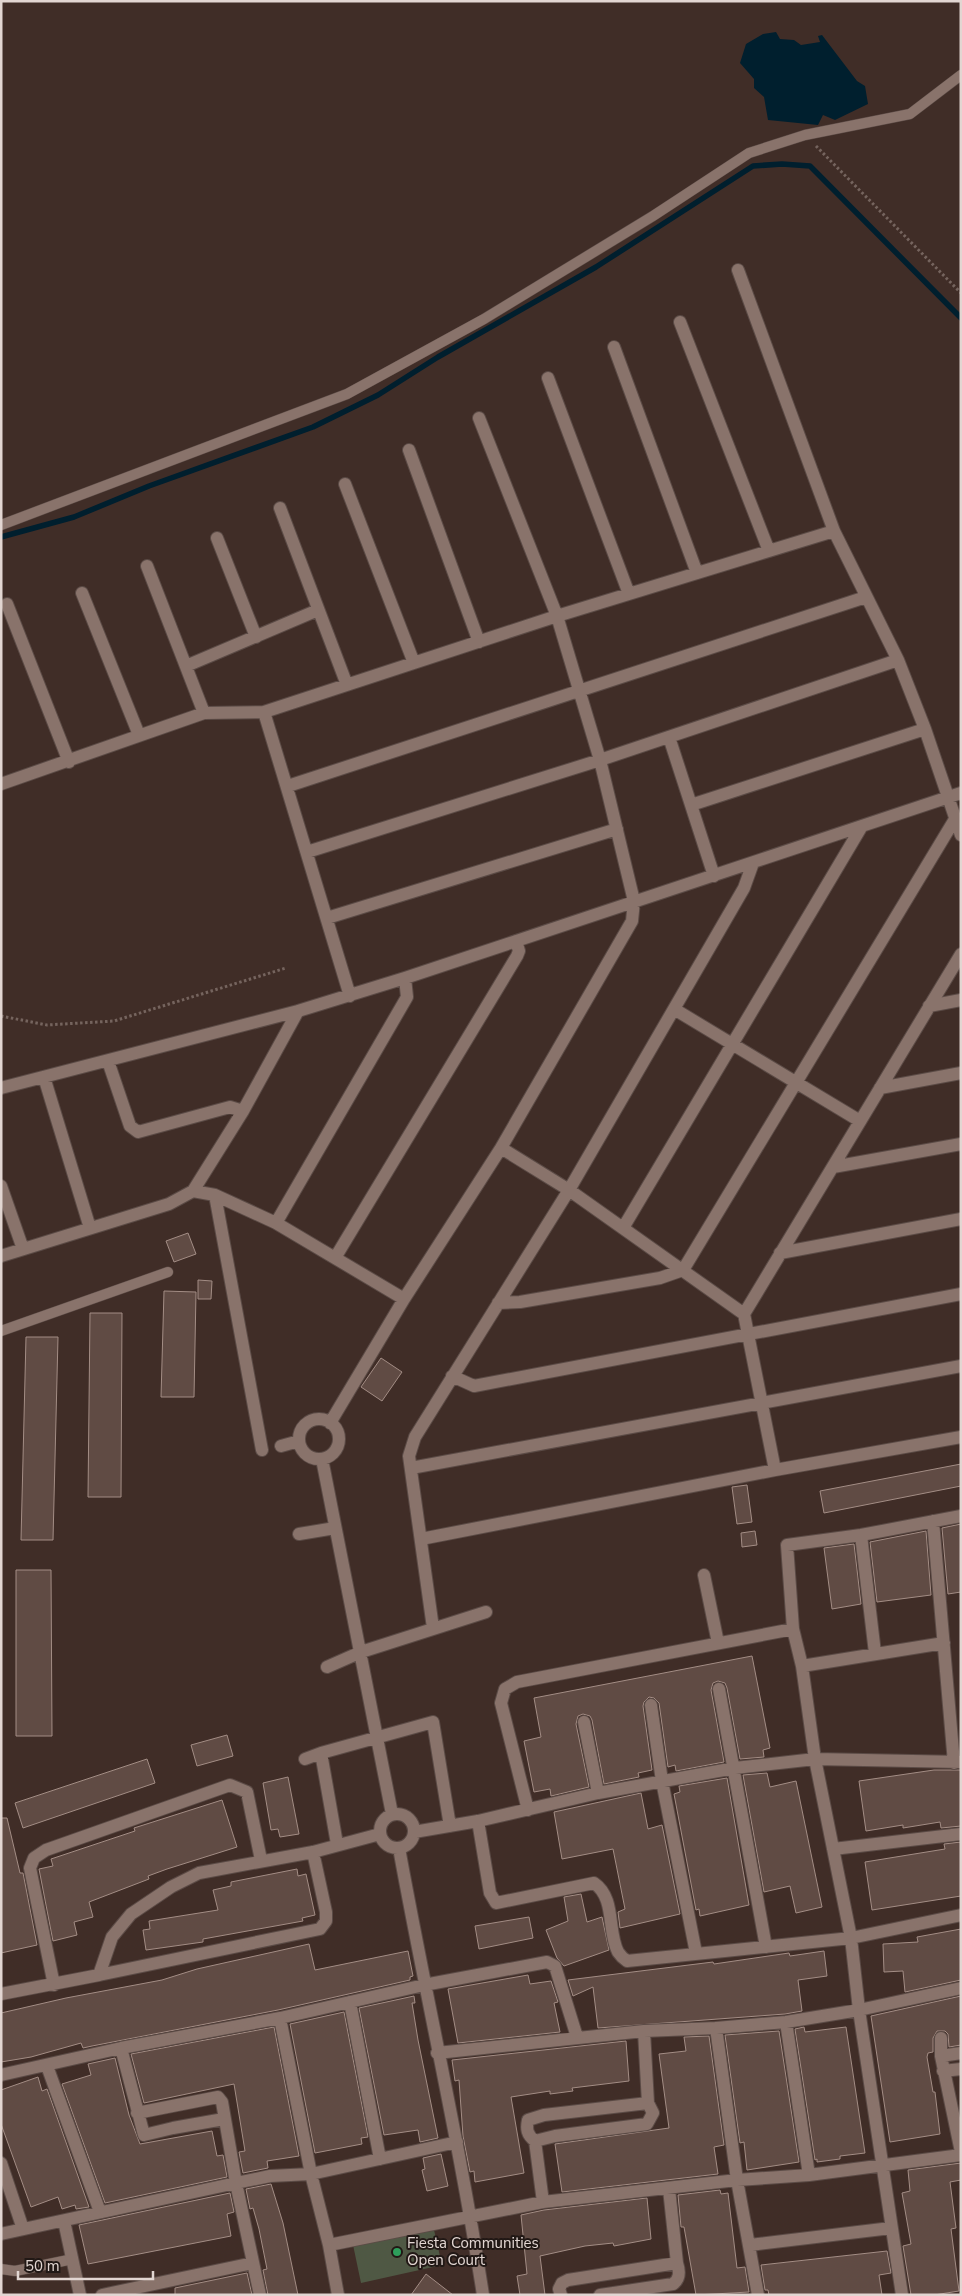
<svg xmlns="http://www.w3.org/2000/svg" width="962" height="2296" viewBox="0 0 962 2296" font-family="'Nunito Sans',sans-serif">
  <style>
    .green { fill: #4f5844 }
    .water { fill: #001f2e }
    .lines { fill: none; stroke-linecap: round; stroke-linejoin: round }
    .stream { stroke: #001f2e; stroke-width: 5.5 }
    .building { fill: #604b44; stroke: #a38d85 }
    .service-casing { stroke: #5b4b46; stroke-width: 11 }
    .minor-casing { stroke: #5b4b46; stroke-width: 14 }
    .path { stroke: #75645e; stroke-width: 3; stroke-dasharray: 2.5 2.5; stroke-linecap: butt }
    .service { stroke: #89736b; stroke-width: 10 }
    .minor { stroke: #89736b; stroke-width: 12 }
    .leisure-dot { fill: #2e9e5b; stroke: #211815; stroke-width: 2 }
    .labels { text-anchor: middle; stroke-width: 4; stroke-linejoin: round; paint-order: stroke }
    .poi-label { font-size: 15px; fill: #e2d6d2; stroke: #211815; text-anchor: start }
  </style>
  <rect width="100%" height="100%" fill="#402d27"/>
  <path class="green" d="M432 2221 442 2265 361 2283 352 2240Z"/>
  <path class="water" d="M776 32 780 39 794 40 801 45 820 42 818 36 822 35 857 81 865 86 868 104 835 120 823 115 818 125 768 120 764 97 754 88V79L740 63 746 44 763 34Z"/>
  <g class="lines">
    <path class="stream" d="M1 537 74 517 149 486 313 427 378 395 438 357 596 267 753 166 782 164 810 166 961 318"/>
  </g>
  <path class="building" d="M188 1233 196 1254 174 1262 166 1241Z
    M198 1280 212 1281 211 1299H198Z
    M164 1291 196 1292 194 1397H161Z
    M90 1313H122L121 1497H88Z
    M26 1337H58L53 1540H21Z
    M381 1358 402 1372 382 1401 361 1387Z
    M961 1464V1486L824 1513 820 1491Z
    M747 1485 752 1522 737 1524 732 1487Z
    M961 1524V1592L948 1594 942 1528Z
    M755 1531 757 1545 742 1547 741 1533Z
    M926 1531 931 1595 877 1602 870 1542Z
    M854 1544 861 1604 832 1609 824 1548Z
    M16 1570H51L52 1736H16Z
    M752 1656 770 1748 763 1750 764 1757 740 1759 727 1688 725 1683 718 1681 713 1683 711 1690 724 1762 676 1771 675 1765 668 1767 659 1703 654 1698 649 1697 644 1702 643 1706 652 1770 638 1773 639 1777 604 1784 592 1720 590 1716 583 1714 578 1716 576 1724 589 1787 551 1796 550 1789 534 1792 524 1741 541 1737 534 1698Z
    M227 1735 233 1756 197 1766 191 1745Z
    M147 1759 155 1783 23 1828 15 1803Z
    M934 1770H961V1826L941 1828 940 1822 903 1828V1825L866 1831 859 1781Z
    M767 1773 770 1787 796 1781 822 1907 796 1913 790 1886 764 1892 743 1775Z
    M288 1777 299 1834 280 1837 278 1829 271 1830 263 1783Z
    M727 1778 749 1905 700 1916 699 1909 696 1910 674 1794 680 1792 679 1786Z
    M641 1793 648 1829 662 1825 680 1914 620 1928 618 1912 625 1909 613 1849 562 1859 554 1812Z
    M222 1800 237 1847 167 1869 148 1876 149 1879 89 1902 93 1917 74 1922 77 1935 53 1941 39 1869 53 1866 51 1859 135 1831 134 1828Z
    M1 1818H7L20 1873H23L37 1945 1 1953Z
    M961 1842V1896L872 1910 865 1862 945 1849 944 1844Z
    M297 1869 298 1876 306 1874 315 1915 302 1918 303 1921 203 1939V1942L146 1950 143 1930 150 1929 149 1921 218 1910 213 1890 231 1886V1882Z
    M581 1894 587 1922 602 1917 609 1950 564 1966 557 1958 546 1930 568 1921 564 1897Z
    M529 1917 533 1938 479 1949 475 1926Z
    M961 1929V1980L905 1992 903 1971 884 1972 883 1944 918 1942 917 1937Z
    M309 1944 315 1970 408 1951 413 1976 410 1977V1980L278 2010 92 2046 83 2048 81 2043 31 2057 1 2062V2013L66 1998 162 1980 197 1969Z
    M824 1951 827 1976 798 1980 802 2011 785 2014 598 2028 593 1987 573 1996 568 1980 713 1962 714 1964 789 1953 790 1956Z
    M528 1975 530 1984 551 1981 558 2002 554 2003 560 2032 458 2043 448 1989Z
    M414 1996 415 2003H412L418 2040 438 2138 420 2142 418 2130 384 2135 359 2008Z
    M961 1996V2045L949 2047 948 2034 945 2031H937L933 2038V2052L928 2053 927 2057 933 2092H935L940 2134 890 2142 871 2016Z
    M344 2012 368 2137 361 2138 362 2144 315 2153 290 2024Z
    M274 2027 299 2156 267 2161 268 2168 243 2173 239 2152 245 2151 234 2084 144 2103 131 2054Z
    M804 2027 805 2032 846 2027 865 2153 840 2156V2159L817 2162V2159L815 2160 795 2029Z
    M779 2031 799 2162 747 2170 744 2142 740 2143 725 2035Z
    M709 2036 724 2145 714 2147 718 2174 562 2192 555 2144 669 2128 659 2054 686 2051 684 2037Z
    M626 2041 629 2081 572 2088 573 2091 550 2094V2091L511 2097 524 2173 475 2182 474 2171 470 2172 463 2136 459 2080 455 2081 452 2060Z
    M115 2058 129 2115 140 2144 212 2131 217 2156 223 2155 227 2177 105 2203 62 2084 91 2075 88 2064Z
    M38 2077 42 2091 47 2089 89 2207 76 2209 75 2205 62 2209 58 2197 31 2207 1 2124V2090Z
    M441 2154 448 2186 427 2191 422 2170 425 2169 423 2158Z
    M961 2163V2180L950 2182 956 2228 951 2229 959 2291 934 2295H911L903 2246 911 2244 902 2193 910 2191 908 2170Z
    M271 2184 283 2223 298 2295H268L263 2270 267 2269 259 2229 253 2208 250 2209 246 2189Z
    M720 2190 721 2194 728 2193 737 2268 745 2267 749 2292 696 2295 684 2227H681L678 2195Z
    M230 2193 234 2212 227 2214 231 2236 88 2264 79 2225Z
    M647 2198 651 2239 614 2246 613 2243 585 2246 540 2256 545 2295H520L517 2276 527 2274 521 2215 544 2210Z
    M887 2251 891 2273 879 2275 882 2295H769L768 2290H765L761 2265Z
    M247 2273 252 2295H175V2288Z
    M426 2274 453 2295H411Z"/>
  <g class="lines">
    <defs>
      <path id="service" d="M1 525 347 394 484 319 653 216 749 153 805 135 910 114 961 75
        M1 1331 168 1272
        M1 2269 15 2271 73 2259"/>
      <path id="minor" d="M738 270 834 531 898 660 925 729 961 835
        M680 322 769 551
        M614 347 697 573
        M548 378 629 594
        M479 418 557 616 834 531
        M409 450 479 642
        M345 484 414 663
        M280 508 347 685
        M217 538 256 637
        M147 566 204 713
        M82 593 139 735
        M7 604 69 762
        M186 666 318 610
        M264 712 557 616 600 760 634 901 632 921 501 1148 404 1299 330 1423
        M669 737 714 876
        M1 784 204 713 264 712 350 996
        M288 786 866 597
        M691 805 925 729
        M307 852 600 760 898 660
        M327 918 617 829
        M929 1006 961 1000
        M674 1009 860 1121
        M108 1061 130 1126 138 1132 230 1107 243 1111
        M44 1077 90 1228
        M1 1088 298 1011
        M880 1088 961 1073
        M501 1148 569 1190 744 1314 775 1470
        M833 1167 961 1144
        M1 1186 23 1249
        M193 1191 215 1195 276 1223 404 1299
        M215 1195 262 1450
        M276 1223 407 997 405 978
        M623 1228 862 826
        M780 1253 961 1219
        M1 1256 169 1204 193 1191 243 1111 298 1011 405 978 961 793
        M335 1258 517 956 519 951 516 941
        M498 1303 520 1302 660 1278 683 1270 955 819
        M744 1314 961 954
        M452 1376 474 1386 961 1294
        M299 1439a20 20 0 1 1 40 0a20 20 0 1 1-40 0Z
        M281 1446 299 1441
        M322 1459 392 1814
        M411 1468 961 1366
        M933 1521 954 1763
        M299 1534 335 1528
        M861 1535 875 1653
        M421 1539 775 1470 961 1437
        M704 1575 718 1643
        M433 1628 409 1456 415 1437 569 1190 744 888 753 863
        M802 1666 944 1643
        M327 1667 361 1652 486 1612
        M719 1689 766 1947
        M651 1705 662 1781 696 1953
        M584 1722 598 1793
        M305 1759 321 1753
        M528 1810 501 1703 505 1689 517 1682 793 1629
        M380 1831a17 17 0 1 1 34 0a17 17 0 1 1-34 0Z
        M478 1821 490 1893 496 1903 594 1883C616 1898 607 1931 618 1952 620 1955 624 1959 627 1961L851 1938 961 1915
        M414 1832 478 1821 598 1793 735 1768 815 1759 961 1762
        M337 1844 321 1753 433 1722 450 1826
        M399 1848C426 1997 460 2145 483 2295
        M833 1849 961 1834
        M99 1975 320 1929 326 1921V1912L313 1852
        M54 1985 30 1868 34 1858 46 1850 230 1785 247 1792 261 1860
        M1 1994 99 1975 112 1937 131 1914 171 1887 199 1873 313 1852 380 1834
        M350 2002 380 2159
        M280 2018 311 2174 329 2245 338 2295
        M786 2022 809 2175
        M716 2028 737 2180 758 2295
        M644 2031 648 2103
        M941 2038V2056
        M121 2048 144 2135 173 2128 224 2119
        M437 2053 644 2031 716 2028 786 2022 859 2010 961 1988
        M961 2053 941 2056 961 2152
        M47 2066 100 2212
        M943 2071 961 2069
        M1 2075 121 2048 280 2018 424 1985 547 1962 555 1966 577 2037
        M648 2103 653 2113 647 2124 555 2136 535 2141C527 2135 526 2129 528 2120L544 2115Z
        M137 2113 218 2097 222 2102 236 2183 260 2295
        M535 2141 543 2202
        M1 2163 23 2229
        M669 2189 677 2263
        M64 2221 80 2295
        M1 2234 236 2183 270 2176 311 2174 457 2142
        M329 2245 543 2202 737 2180 809 2175 961 2155
        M750 2245 891 2228
        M102 2295 253 2263
        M561 2295 559 2289 562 2283 568 2280 677 2263C680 2272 680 2279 673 2284L600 2295
        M902 2295 859 2010 851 1938 815 1759 802 1666 793 1629 787 1545 861 1535 961 1516"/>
    </defs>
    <use href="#service" class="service-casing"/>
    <use href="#minor" class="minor-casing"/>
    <path class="path" d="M816 146 961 293
      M1 1016 47 1025 114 1021 286 968"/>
    <use href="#service" class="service"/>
    <use href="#minor" class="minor"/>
  </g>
  <circle class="leisure-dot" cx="397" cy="2252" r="5"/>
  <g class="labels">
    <g class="poi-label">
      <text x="407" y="2248">Fiesta Communities<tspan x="407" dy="17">Open Court</tspan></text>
    </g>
  </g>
  <rect width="962" height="2296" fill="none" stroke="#e2d6d2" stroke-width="5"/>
  <path d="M18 2271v8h135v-8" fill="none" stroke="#e2d6d2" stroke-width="2.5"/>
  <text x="25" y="2271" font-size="15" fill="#e2d6d2" stroke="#211815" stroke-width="4" paint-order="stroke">50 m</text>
</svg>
